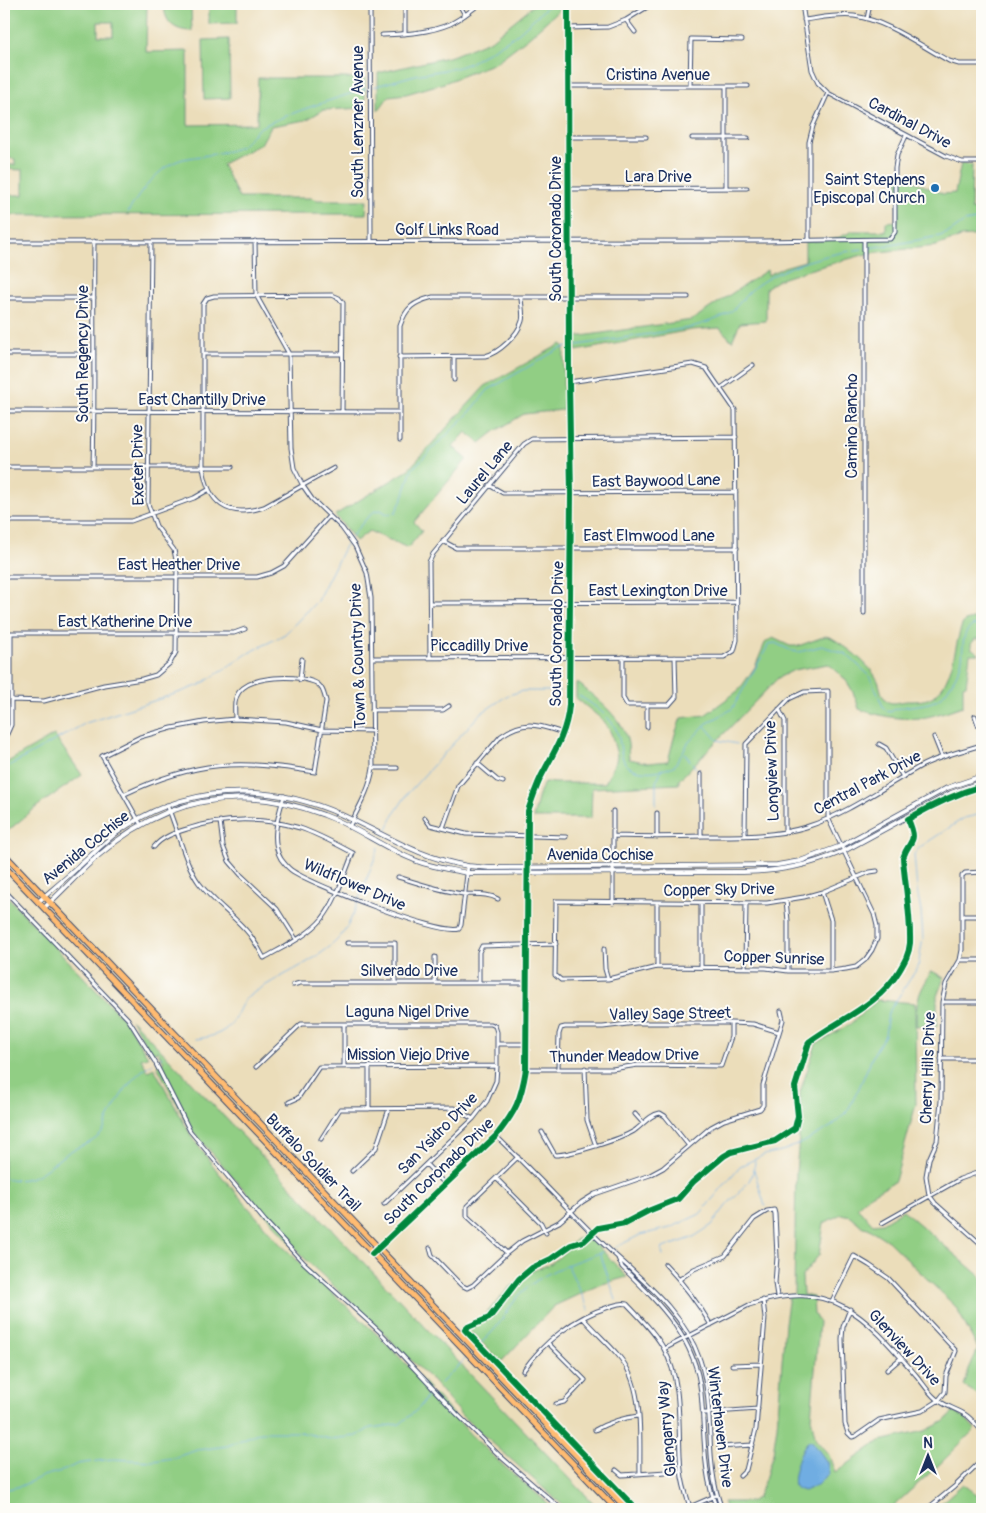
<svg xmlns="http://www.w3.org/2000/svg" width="986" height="1513" viewBox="0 0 986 1513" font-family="Pangolin,sans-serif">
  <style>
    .green { fill: #91ce84; stroke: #567e71; fill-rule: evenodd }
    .water { fill: #70ade2; stroke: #466ea0 }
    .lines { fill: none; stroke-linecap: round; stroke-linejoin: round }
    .stream { stroke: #70ade2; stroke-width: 1 }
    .minor-casing { stroke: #3a496c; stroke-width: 5 }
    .tertiary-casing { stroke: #3a496c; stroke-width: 5.5 }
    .primary-casing { stroke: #3a496c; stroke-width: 7 }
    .minor { stroke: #fff; stroke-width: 3 }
    .tertiary { stroke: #fff; stroke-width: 4 }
    .primary { stroke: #ffbb71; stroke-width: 5 }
    .cycleway-casing { stroke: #fdfcf7; stroke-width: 9 }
    .cycleway { stroke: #00873e; stroke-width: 6 }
    .poi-dot { fill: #1f6fb2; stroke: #fdfcf7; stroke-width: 2 }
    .labels { text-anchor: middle; stroke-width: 4; stroke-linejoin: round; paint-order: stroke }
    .street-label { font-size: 16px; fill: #1b2f5e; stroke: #fdfcf7 }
    .poi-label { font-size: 16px; fill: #1b2f5e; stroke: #fdfcf7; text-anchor: end }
  </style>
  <rect width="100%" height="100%" fill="#fdfcf7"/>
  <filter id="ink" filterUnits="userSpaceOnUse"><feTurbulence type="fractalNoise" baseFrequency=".02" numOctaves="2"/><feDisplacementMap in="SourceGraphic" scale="10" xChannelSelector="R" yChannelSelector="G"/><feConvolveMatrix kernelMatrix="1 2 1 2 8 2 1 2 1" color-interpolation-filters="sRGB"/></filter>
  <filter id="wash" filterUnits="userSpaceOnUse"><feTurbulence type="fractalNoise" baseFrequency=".0096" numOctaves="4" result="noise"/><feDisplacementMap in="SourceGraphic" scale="20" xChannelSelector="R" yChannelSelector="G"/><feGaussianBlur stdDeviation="1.12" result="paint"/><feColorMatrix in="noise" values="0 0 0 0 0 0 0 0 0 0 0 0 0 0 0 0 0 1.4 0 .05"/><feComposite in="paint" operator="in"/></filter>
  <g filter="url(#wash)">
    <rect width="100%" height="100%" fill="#ebddba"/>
    <path class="green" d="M4 4H147L146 52 188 51V125L257 124 258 78H365V108L323 110 306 120 271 126 261 144 222 164 239 198H311L318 200H367L366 214 4 215V195H23V170L4 169V165H15V159L4 158ZM98 22H113V36H98Z
      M535 4H559V10L529 37 495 63 444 83 406 94 389 96 378 111V73L452 56 491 40Z
      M190 5 191 8 192 31C175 31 165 23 164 6Z
      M237 6V23L209 24V7Z
      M229 39 230 98 204 99 203 40Z
      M961 163 972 165 971 209 982 212V235L961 237 936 246 870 253 805 271 778 280 766 288V321L740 323 732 341 720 328 691 330 576 351 575 337 692 320 767 270 768 275 784 267 805 261V242L835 239 853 231H886V222L898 221V174L943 194 955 193Z
      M561 344 564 346 563 410 524 414 494 432 480 443 466 432 453 447 467 459 414 522 422 531 408 548 369 531 356 541 335 515 407 471 485 386Z
      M973 619 982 621V641L976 638 971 644V648L979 654H970L966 685 963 686V706C950 710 935 716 921 718 899 720 879 716 859 709 853 688 846 677 828 664L794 670 778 678 679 780V784L592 788 591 818H533L539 795 544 782 555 783H605L616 761 617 755 611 733 604 721 576 698V683L577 682C595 698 620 715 627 739 629 745 628 752 629 759L649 763 668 761 675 734 681 718 705 715 739 690 755 667 765 643 769 640 773 638 790 646H798L826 636 832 638C847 647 869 664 877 679 881 686 880 695 886 700 891 706 900 701 908 701 915 701 923 701 930 698 953 687 954 646 962 625L965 621Z
      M54 735 82 775 39 805 4 834V764Z
      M4 893 127 1023 148 1057 141 1059 148 1071 154 1068 193 1139 218 1172 279 1243 385 1342 430 1389 425 1393 430 1398 435 1394 470 1434 506 1468 555 1509H4Z
      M932 971 944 978 937 996V1026H916C916 999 918 994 932 971Z
      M877 1000 915 1003 916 1104 895 1181 870 1195 857 1207 873 1224 882 1223 903 1210 982 1278V1397L964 1386 969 1369 978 1349 956 1307 888 1241 868 1228 863 1227 850 1216 841 1214 824 1223 819 1255 802 1276 803 1295 813 1297 814 1314 819 1322 811 1418 816 1440 829 1455 835 1473 880 1441 925 1431 943 1422 954 1412 965 1418 975 1429 941 1463 890 1509H726L723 1502H750L758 1497 765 1479 773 1453 777 1426 785 1323 789 1295H794L796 1173 800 1125V1092L816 1044 850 1024Z
      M131 1019 599 1509H567L462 1416 431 1379 400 1350 383 1332 306 1260 190 1128 157 1066 164 1062 157 1051 151 1054Z
      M587 1234 627 1277 599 1285 554 1306 501 1362 468 1329 483 1317 508 1289 534 1270 550 1264 559 1257 575 1240Z
      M963 1484 982 1498V1509H944L940 1504Z"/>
    <path class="water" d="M809 1441H812L827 1462 829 1473 817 1485 804 1491C800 1490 796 1489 794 1485 791 1476 801 1446 809 1441Z"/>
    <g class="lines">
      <path class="stream" d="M373 87 415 75 456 68 470 63 516 35 550 4
        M128 212C141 191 162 161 189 158 204 155 227 154 241 146 249 141 254 130 263 126 296 110 333 100 367 88
        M866 248 891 245 940 236 950 232 964 222 982 219
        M571 346 689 328C703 323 724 319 735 308 742 300 748 292 756 286 785 265 827 254 862 249
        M579 696C591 703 604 712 612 723 621 734 619 747 623 759 629 777 664 772 675 765L688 743 706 724 732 709 769 644 775 643 792 651 799 652 822 646 846 654 870 676 884 709 890 712C908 701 932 711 946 691 952 683 958 673 961 663 965 649 959 633 974 625L982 629
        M705 726 717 740 737 744
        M684 753 696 768
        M4 769 86 723 181 692 200 685 247 654 285 634 317 601 345 546 355 532 366 519 375 511 381 510 387 514 395 513 402 500 412 469 471 411 488 390 559 349 567 347
        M656 805V782L662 769
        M386 831 394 814 408 793 480 714 508 695 523 691H560
        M359 899 379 847
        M196 1039C212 1037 228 1033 236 1016 240 1009 242 1001 248 997 276 975 330 958 347 927 351 919 355 910 358 902
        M156 1061 162 1057
        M755 1161 754 1170 765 1206
        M4 1178C37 1185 44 1168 69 1152 80 1145 91 1145 102 1133 105 1129 105 1124 108 1119 119 1098 131 1075 153 1063
        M616 1247 640 1235 670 1228 700 1214 740 1166 764 1155 785 1150 806 1141 832 1126 847 1112 859 1088 874 1053 885 1035 888 1013 918 967 923 938 921 912 917 890 914 854 920 847 964 818 982 814
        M600 1253 616 1300
        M663 1256 662 1251 663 1248 692 1238 712 1225 726 1206 749 1181 754 1170
        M567 1264 589 1310
        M477 1347C484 1340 492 1333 498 1325 508 1311 516 1296 529 1286 552 1268 576 1262 602 1252
        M441 1383 467 1357
        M4 1490 21 1486 43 1476 65 1470 77 1464 112 1459 153 1461 173 1458 197 1450 227 1446 260 1432H300L330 1439 357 1436 370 1428 400 1424 420 1407 428 1394"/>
    </g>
  </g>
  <g filter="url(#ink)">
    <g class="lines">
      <defs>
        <path id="minor" d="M370 4 371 241
          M405 4V34
          M459 4 465 15
          M802 4 812 70 818 83 828 93 946 156 962 162H982
          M867 19 870 4
          M626 20 635 32
          M804 20C820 18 838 14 854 16 886 20 921 46 949 61L959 64H982
          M568 28 608 27 626 20 652 4
          M382 35C405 34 429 33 450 24 461 19 470 11 480 4
          M569 86H748
          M690 86 691 39 742 40
          M726 86V188
          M569 137H646
          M692 138H748
          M569 189 747 188
          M809 240V142L813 126 828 93
          M255 241 256 295 289 354 291 448 294 468 303 486 312 499 342 528 355 546 367 573 371 598 373 768C370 789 359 807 349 827
          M4 242 763 241 890 239 895 232V168L897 155 906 136
          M4 298H94
          M4 354H94
          M204 354H342
          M399 357 485 356C499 353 518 335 522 321 524 315 521 304 521 297
          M454 380V357
          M721 388 753 365
          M4 411 400 412
          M400 440V326C406 307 414 302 433 297H688
          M4 467H232
          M93 467C95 391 93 317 94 241
          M334 468 264 507C227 519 208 503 203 467V304L207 298 214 296 332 295 339 298 343 303 342 412
          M489 485 503 493 736 492
          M4 521H131L194 498 208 490
          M443 541 456 548H737
          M4 577H257L271 573 284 566 329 516
          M430 603 736 602
          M864 613V240
          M4 633H234L245 629
          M623 657V698L627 705H669L676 697 675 657
          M373 658 724 657 734 651 737 640 735 410 706 368 693 364 569 382
          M430 658 429 562 433 554 524 444 532 439 736 437
          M300 680 302 659
          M12 700 44 701 104 685 142 679 156 675 170 663 176 652 177 565 174 550 156 526 148 504 151 242
          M779 709 785 721V832
          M372 710H443L449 706
          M975 716 982 736
          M647 727V705
          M7 734 11 725V633
          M934 737 942 757
          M879 744 886 748 903 777
          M477 763 497 780 503 782
          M373 768H397
          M125 794C197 760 238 760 315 772L326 701C324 693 322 685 314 682 295 675 252 675 239 692 233 700 235 711 235 719
          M284 796C278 816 270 840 281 859 284 863 287 867 291 870 310 884 440 935 459 929L461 925 468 866
          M657 813V837
          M425 818 430 825 466 834 566 837
          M220 821 223 846 229 861 241 875 277 909 296 939
          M141 825 102 756 140 737 172 728 204 722 235 719 286 722 322 730 373 731
          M443 828 458 786 501 736C525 719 538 725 563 733
          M613 836C643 837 674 837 704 836 739 836 773 837 806 827 845 815 885 786 921 766 940 756 962 751 982 745
          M701 836V774
          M745 836 746 744 789 699 804 692 828 691V818L874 914 877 926V939L872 950 865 960 856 967 846 969 831 971H788L766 968 657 967 608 979 561 980 555 975 556 901 767 903 804 897 822 892 870 872 877 871
          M154 847C162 837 174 833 187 829 223 817 264 817 300 828 318 834 336 844 353 853 344 875 337 900 322 919 308 936 283 947 264 958 260 950 255 942 250 935 235 916 214 903 199 883 185 864 177 828 167 805
          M982 872 965 873 962 876V950L960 960 946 984 942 1002 941 1101 937 1141 929 1159 926 1176 929 1195 935 1203 982 1245
          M398 877C420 884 441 891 463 894 475 895 487 893 498 899
          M4 890 128 1019 155 1062 190 1131 265 1221 303 1262 380 1332 456 1413 500 1456 561 1509
          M822 892 831 920V971
          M786 900 788 921V971
          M613 903V811
          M962 916H982
          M347 943H395V982
          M604 949 605 969 608 979
          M960 960H982
          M657 967V903
          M701 967V903
          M745 967 746 903
          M435 982V957
          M479 983V952L482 946 556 944
          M293 985 300 983H526
          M942 1002H982
          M498 1044H526
          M941 1059H982
          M344 1066V1024
          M256 1067 301 1024H491L495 1026 497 1032V1066L496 1081 487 1101 473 1119 384 1204
          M558 1068 559 1034 561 1028 565 1027H603L636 1023H731L753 1024 779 1032
          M585 1068 587 1120 596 1146
          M526 1069H612L638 1065 721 1066 731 1037V1023
          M289 1102 298 1098 319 1067 497 1066
          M369 1109V1066
          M635 1114 643 1123
          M542 1132 555 1155C570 1155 621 1139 634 1131 643 1125 649 1115 660 1113L665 1116 689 1146
          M496 1136C531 1170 564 1205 598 1239 636 1276 682 1307 700 1360 716 1408 703 1461 722 1509
          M321 1139 340 1109 454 1108 473 1119
          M426 1164 445 1184
          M352 1171 376 1148 389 1109
          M496 1178 541 1223 546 1233
          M882 1223 960 1179 982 1171
          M430 1248 432 1255 461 1285 467 1288 473 1285 507 1253 522 1241 559 1222 582 1202 595 1194 650 1175 663 1168 711 1127 724 1120 760 1109 763 1105V1085L783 1020 781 1011
          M507 1253 467 1216V1206L518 1157
          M618 1258 622 1267C659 1303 696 1338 701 1393 705 1432 702 1472 717 1509
          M665 1264C683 1283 698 1303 711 1325
          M680 1279 694 1269 725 1256 754 1219 767 1211 774 1210 775 1214 777 1257 775 1283 777 1296
          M832 1301 854 1256 869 1265 888 1278 956 1351 946 1376 945 1392 938 1401 922 1411 879 1420 856 1436 852 1437 848 1433 845 1424 842 1339 843 1327 850 1309
          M583 1318C594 1331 607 1342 618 1355 645 1386 639 1435 640 1474
          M548 1343 585 1380 564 1402 556 1404
          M664 1349 749 1305C833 1277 865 1316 916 1375 922 1382 927 1390 933 1396 942 1406 956 1408 966 1415 972 1419 977 1426 982 1431
          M732 1365 761 1364
          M887 1370 901 1358
          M523 1371C543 1342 575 1317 609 1307 615 1305 621 1302 627 1304 640 1318 655 1332 664 1349 684 1385 677 1430 681 1470 682 1483 686 1495 690 1507
          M702 1413 758 1409
          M595 1430C609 1422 621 1418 638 1416
          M719 1447 753 1445
          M616 1470 622 1475 681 1471
          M740 1476 746 1470 756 1429 765 1318 763 1300
          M685 1509 717 1495
          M927 1509 954 1487 982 1460"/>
        <path id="tertiary" d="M38 902C54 888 71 874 87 859 96 851 105 842 115 834 183 784 266 781 342 815 386 835 419 858 468 866L490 868 777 865 800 861 841 846 947 788 982 776
          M44 908C63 891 79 872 99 855 166 797 240 783 324 815 355 826 382 847 412 859 429 867 449 869 467 873L743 872C782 871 808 866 844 851L951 793 982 782
          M372 1254 496 1136C516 1111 521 1100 526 1069L528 811C533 797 537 783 544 771 556 749 567 730 569 705L571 494 569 382 568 4"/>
        <path id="primary" d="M4 854 627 1509
          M4 866 616 1509"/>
      </defs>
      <use href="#minor" class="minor-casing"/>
      <use href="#tertiary" class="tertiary-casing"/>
      <use href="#primary" class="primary-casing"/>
      <use href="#minor" class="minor"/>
      <use href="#tertiary" class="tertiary"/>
      <use href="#primary" class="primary"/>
      <defs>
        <path id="cycleway" d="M372 1254 496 1136C516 1111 521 1100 526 1069L528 811C533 797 537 783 544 771 556 749 567 730 569 705L571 494 569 382 568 4
          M636 1509 465 1330 468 1327 489 1318 519 1279 532 1268 551 1259 571 1245 584 1241 598 1228 625 1223 648 1211 678 1199 693 1182 724 1156 731 1152 775 1141 795 1128 798 1116 795 1087 809 1042C840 1019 879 1005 899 971 905 961 909 954 910 943 911 914 905 887 903 858 909 838 919 845 908 819 932 805 955 794 982 786"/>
      </defs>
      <use href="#cycleway" class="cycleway-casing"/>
      <use href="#cycleway" class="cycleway"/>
    </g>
  </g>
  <circle class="poi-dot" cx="935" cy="188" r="5"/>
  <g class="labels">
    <g class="street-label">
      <text x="658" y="80">Cristina Avenue</text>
      <text transform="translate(357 122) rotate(-90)" y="6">South Lenzner Avenue</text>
      <text transform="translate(910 122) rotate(28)" y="6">Cardinal Drive</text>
      <text x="658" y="182">Lara Drive</text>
      <text x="447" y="235">Golf Links Road</text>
      <text transform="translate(555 229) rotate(-90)" y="6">South Coronado Drive</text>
      <text transform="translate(82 354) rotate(-90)" y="6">South Regency Drive</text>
      <text x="202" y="405">East Chantilly Drive</text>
      <text transform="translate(851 426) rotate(-90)" y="6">Camino Rancho</text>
      <text transform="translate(137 465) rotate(-91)" y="6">Exeter Drive</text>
      <text transform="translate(484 472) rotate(-50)" y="6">Laurel Lane</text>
      <text transform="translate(656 480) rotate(-1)" y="6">East Baywood Lane</text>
      <text x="649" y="541">East Elmwood Lane</text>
      <text x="179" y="570">East Heather Drive</text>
      <text x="658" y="596">East Lexington Drive</text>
      <text x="125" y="627">East Katherine Drive</text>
      <text transform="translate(556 634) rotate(-89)" y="6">South Coronado Drive</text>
      <text x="479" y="651">Piccadilly Drive</text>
      <text transform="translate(357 656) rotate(-92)" y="6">Town &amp; Country Drive</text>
      <text transform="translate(771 771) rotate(-92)" y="6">Longview Drive</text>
      <text transform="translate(867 782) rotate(-28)" y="6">Central Park Drive</text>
      <text transform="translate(85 847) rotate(-39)" y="6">Avenida Cochise</text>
      <text x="600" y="860">Avenida Cochise</text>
      <text transform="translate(355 884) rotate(23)" y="6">Wildflower Drive</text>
      <text transform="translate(719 889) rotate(-1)" y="6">Copper Sky Drive</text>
      <text transform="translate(774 957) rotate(2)" y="6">Copper Sunrise</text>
      <text x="409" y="976">Silverado Drive</text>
      <text x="407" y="1017">Laguna Nigel Drive</text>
      <text transform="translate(670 1013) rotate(-1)" y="6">Valley Sage Street</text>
      <text x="408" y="1060">Mission Viejo Drive</text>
      <text transform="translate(624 1055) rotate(-1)" y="6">Thunder Meadow Drive</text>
      <text transform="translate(927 1068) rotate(-88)" y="6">Cherry Hills Drive</text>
      <text transform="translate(437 1133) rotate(-46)" y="6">San Ysidro Drive</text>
      <text transform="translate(314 1162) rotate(46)" y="6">Buffalo Soldier Trail</text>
      <text transform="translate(438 1171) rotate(-44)" y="6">South Coronado Drive</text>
      <text transform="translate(905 1347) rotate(47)" y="6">Glenview Drive</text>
      <text transform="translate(721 1427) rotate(83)" y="6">Winterhaven Drive</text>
      <text transform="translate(666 1429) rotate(-95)" y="6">Glengarry Way</text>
    </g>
    <g class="poi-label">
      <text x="925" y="185">Saint Stephens<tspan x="925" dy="18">Episcopal Church</tspan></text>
    </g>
  </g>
  <rect width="986" height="1513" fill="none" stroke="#fdfcf7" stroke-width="20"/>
  <g transform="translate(928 1456)" stroke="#fdfcf7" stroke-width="4" paint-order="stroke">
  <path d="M0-4L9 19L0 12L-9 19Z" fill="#1b2f5e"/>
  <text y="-8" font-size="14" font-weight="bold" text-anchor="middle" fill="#1b2f5e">N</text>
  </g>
</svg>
